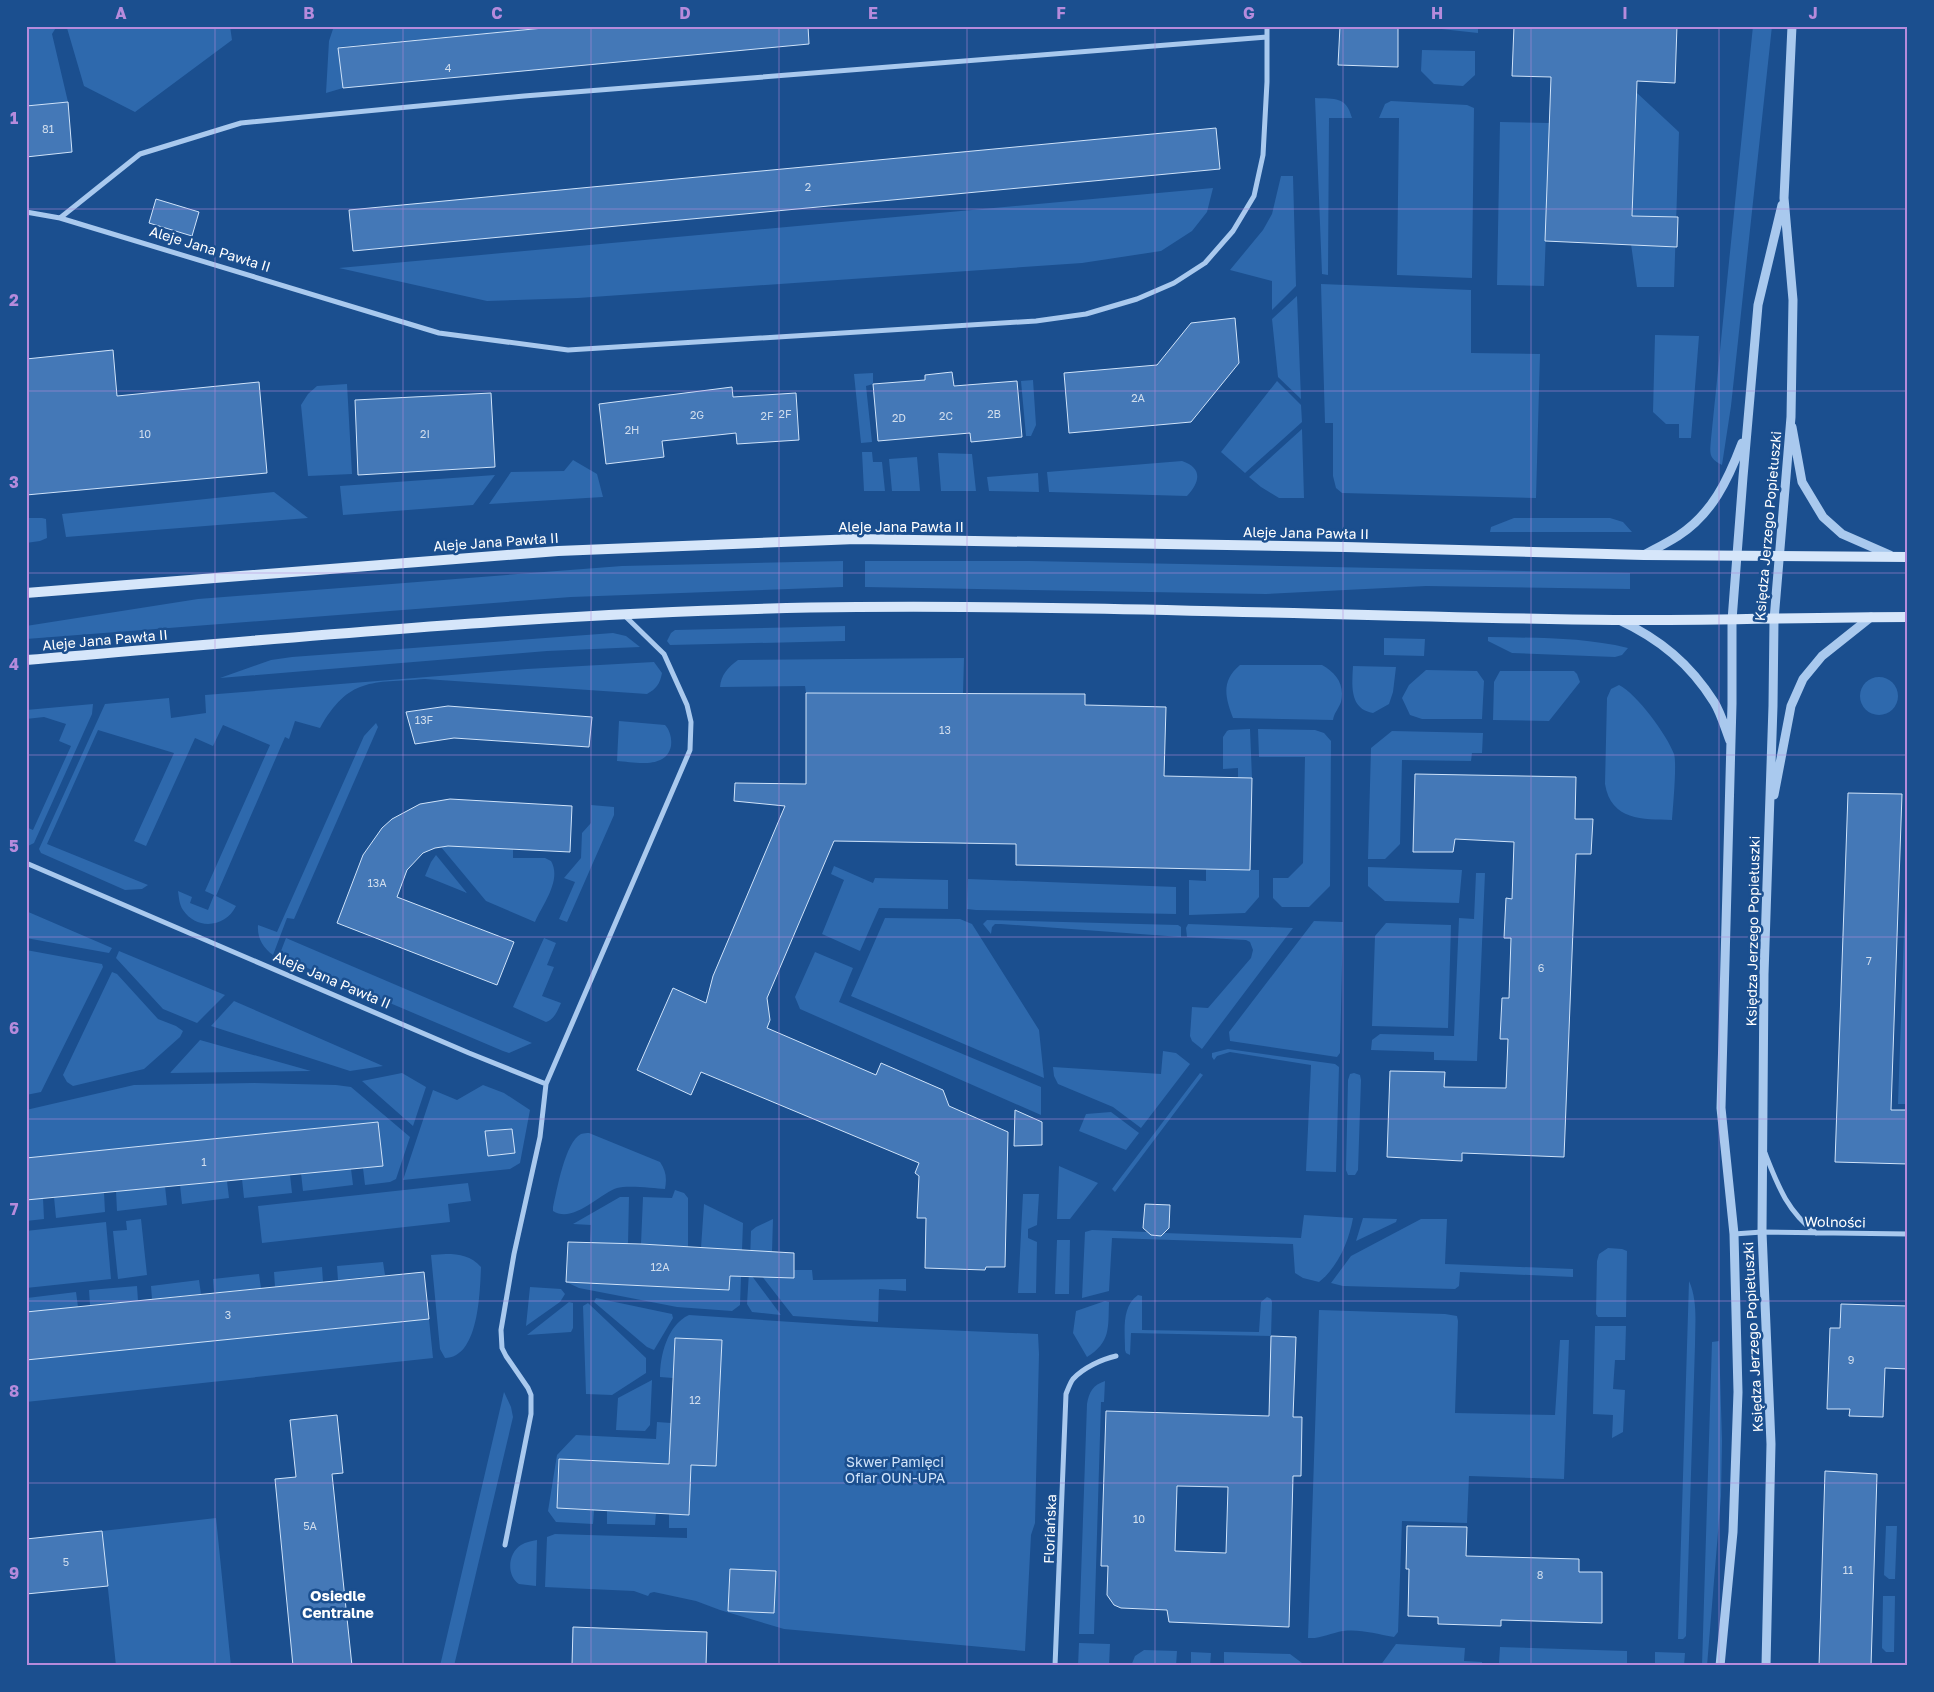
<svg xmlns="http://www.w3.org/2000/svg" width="1934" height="1692" viewBox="0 0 1934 1692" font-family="'Golos Text',sans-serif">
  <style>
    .green { fill: #2e69ad; fill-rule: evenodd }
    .building { fill: #4478b7; stroke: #cfe3fa; fill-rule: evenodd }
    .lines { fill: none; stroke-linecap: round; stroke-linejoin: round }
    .minor { stroke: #a9c9ee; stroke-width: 5 }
    .tertiary { stroke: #a9c9ee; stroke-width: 9 }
    .secondary { stroke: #d6e6fa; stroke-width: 10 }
    .grid { fill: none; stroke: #b68bdc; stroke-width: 1; stroke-opacity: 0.55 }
    .labels { text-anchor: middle; stroke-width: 5; stroke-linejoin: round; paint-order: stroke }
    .number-label { font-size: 11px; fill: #d0dded }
    .street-label { font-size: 14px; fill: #fff; stroke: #1b4f8f }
    .park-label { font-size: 14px; fill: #cfe3fa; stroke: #1b4f8f }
    .neighbourhood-label { font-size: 15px; font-weight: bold; fill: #fff; stroke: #1b4f8f }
    .neatline { fill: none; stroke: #b68bdc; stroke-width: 2 }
    .grid-label { font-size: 16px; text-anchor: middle; font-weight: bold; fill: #b68bdc }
  </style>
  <rect width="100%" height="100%" fill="#1b4f8f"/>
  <path class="green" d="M26 26H57L52 34 68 102 26 106Z
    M69 26H230L232 40 135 112 84 86 67 28Z
    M334 26H564L339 47 343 88 326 93 329 41Z
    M1414 26H1478V33Z
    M1753 26H1772L1731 406 1722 465C1708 458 1710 453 1711 439Z
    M1422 50 1475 51V75L1463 86 1434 84 1421 71Z
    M1637 93 1679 132 1674 287H1637L1631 244Z
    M1315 98C1335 99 1346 96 1352 118H1329L1328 275 1322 274Z
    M1391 101 1467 105 1474 108 1472 278 1397 275 1399 118H1379L1385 104Z
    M1500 122 1550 123 1544 286 1497 285Z
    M1281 176H1293L1296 286 1272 310V281L1230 270 1263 230 1272 214Z
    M1213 188 1207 212 1192 231 1161 251 1082 263 578 298 487 301 339 268Z
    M1321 284 1471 290V353L1540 354 1536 498 1342 493 1336 488 1333 476V423H1325Z
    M1297 296 1301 399 1278 377 1272 319Z
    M1655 335 1699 336 1691 438H1679V424H1666L1653 412Z
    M873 373V384L866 386 872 442 861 443 854 374Z
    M1033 380 1036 425 1031 436H1026L1021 381Z
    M1277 381 1301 405 1302 422 1245 473 1221 452Z
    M347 384 352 474 308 476 301 405 308 394 317 386Z
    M1302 429 1304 498H1279L1261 487 1249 477Z
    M862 452H872L873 462H882L885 491H864Z
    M938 453 972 454 976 491H941Z
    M917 457 920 491H892L889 459Z
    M573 460 597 474 603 497 489 504 511 472 564 471Z
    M1182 461C1203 468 1200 482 1187 496L1049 492 1047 472Z
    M1038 473 1039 492 989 491 987 477Z
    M495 475 473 505 343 515 340 486Z
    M274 492 308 518 66 537 62 514Z
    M26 518H42L46 519 47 538 40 541 26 543Z
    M1514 518H1610L1623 522 1632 532H1490L1491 527Z
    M843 561V587L571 597 26 639V626L198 599 622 566Z
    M865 561H1030L1630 573V589L1426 586 1266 594 865 587Z
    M845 626V641L670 645 667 641 671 633 675 630Z
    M613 633 626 636 640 647 547 651 220 678 271 660 292 657Z
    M1488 637C1536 638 1582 637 1628 648L1622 655 1615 657 1512 653 1488 641Z
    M1384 638 1425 639 1424 656 1384 655Z
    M964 658 963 694 806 693 805 686 720 687C721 675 728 667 738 660Z
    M654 662 662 673C660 684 656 689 647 694L425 679C371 683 349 677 320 728L295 721 289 739 285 737 216 896 236 906C226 927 197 931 183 910 179 904 179 897 178 891L192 897 190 903 208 910 214 895 205 891 270 745 223 725 213 746 195 738 146 846 134 841 174 753 98 730 47 844 148 885 142 889 125 890 41 853 39 849 105 704 169 698 171 718 206 713 205 695 527 669Z
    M1240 665H1322C1336 673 1345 684 1341 702 1339 708 1334 713 1333 720L1233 718C1225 697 1221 681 1240 665Z
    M1353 666 1396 667 1393 692 1389 704 1373 713C1349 709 1352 685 1353 666Z
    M1426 670 1477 671 1484 681 1482 719H1422L1410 715 1402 698 1409 685Z
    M1500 671H1574L1577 674 1580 682 1549 721 1493 720 1494 682Z
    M1860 696a19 19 0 1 1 38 0a19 19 0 1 1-38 0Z
    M1619 685C1637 694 1667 735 1674 754 1677 762 1673 808 1672 820 1643 819 1611 821 1605 784L1607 698 1611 689Z
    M93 704 92 714 34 843 28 846 26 845V827L33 830 71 746 59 741 66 724 44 717 26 719V710Z
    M619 721 665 725C670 730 672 739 671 746 666 770 634 762 617 761Z
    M376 723 378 727 294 919 287 918 273 955C263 948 257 938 258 925L277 932 364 736Z
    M1250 729 1252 778H1238V768L1223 769V737L1227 731 1229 730Z
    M1258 729 1315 730 1324 733 1331 741 1330 886 1309 907H1282L1273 898V878H1288L1303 863 1305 757H1259Z
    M1392 731 1483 733 1482 753H1472L1471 761 1402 760 1400 844 1385 859H1368L1371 748Z
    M591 805 614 807V815L567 922 559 919 575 882 564 878 581 858 582 833 591 823Z
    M448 846 513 849V858H545L551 861C562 880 543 904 535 922L486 901 441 847Z
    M436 855 467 893 425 876 431 862Z
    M834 866 873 883 875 878 948 880V909L879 908 860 951 822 934 844 880 831 874Z
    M1368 867 1462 870 1459 903 1385 901 1368 886Z
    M1206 869 1259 870V897L1245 913 1189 915V880L1206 881Z
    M1476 873H1485L1477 1061 1434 1060V1052L1371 1050 1372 1040 1380 1034 1454 1036 1459 918 1474 919Z
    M1906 877H1908V1104H1898Z
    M968 879 1176 887V914L976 910 967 909Z
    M26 911 112 948 109 953 26 938Z
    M885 918 960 919 972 924 1039 1030 1044 1078 851 996Z
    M987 920 1178 925 1181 927V937L1001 924H995L992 927 991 934 983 924Z
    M1314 921 1343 922 1340 1053 1337 1057 1230 1041 1229 1032Z
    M1386 923 1451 925 1448 1028 1372 1026 1375 936Z
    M1188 924 1293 928 1202 1049 1192 1041 1190 1036 1192 1007 1208 1008 1251 958 1253 950 1250 942 1246 940 1187 937 1186 928Z
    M286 938 532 1043 509 1053 503 1051 279 956Z
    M544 938 556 943 547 965 554 967 542 996 561 1003C557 1011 555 1019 546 1022L513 1007Z
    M26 950 102 964 103 967 41 1092 26 1095Z
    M119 951 225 995 197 1023 163 1009 116 958Z
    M815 952 853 968 839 1002 1041 1087V1115L800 1009 795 997Z
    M112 972 117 974 158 1019 176 1026 183 1031 180 1037 144 1069 73 1086 67 1082 63 1075Z
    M234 1001 383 1066 350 1071 211 1026Z
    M200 1040 311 1071 170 1073Z
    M1228 1049 1335 1064 1339 1067 1336 1172 1306 1171 1311 1065 1230 1052 1217 1056 1214 1060 1212 1057V1053Z
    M1163 1051 1176 1053 1190 1064 1141 1128 1113 1107 1058 1084 1054 1076 1053 1067 1161 1074Z
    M402 1073 426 1087 413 1126 362 1081Z
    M1200 1073 1203 1075 1115 1192 1112 1189Z
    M1354 1073 1360 1075 1361 1080 1358 1170 1355 1175H1348L1346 1170 1348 1080 1350 1074Z
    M254 1083 336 1085 351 1087 410 1137 396 1179 390 1182 365 1185 363 1168 383 1165 378 1122 26 1158V1110L134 1085Z
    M483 1085 504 1093 530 1110 520 1163 510 1169 403 1180 433 1090 457 1100ZM512 1129 515 1153 488 1156 485 1131Z
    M1111 1112 1139 1133 1126 1150 1079 1131 1086 1114Z
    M589 1133 660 1162C666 1171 667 1178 665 1189 654 1188 627 1185 617 1188 599 1194 573 1224 553 1211V1207C557 1190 565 1142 581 1134 584 1133 587 1133 589 1133Z
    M1059 1166 1098 1183 1070 1219H1057Z
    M351 1169 353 1185 303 1191 301 1173Z
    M290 1175 292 1193 244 1198 242 1179Z
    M227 1181 229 1198 182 1204 180 1185Z
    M468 1183 471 1201 448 1204 450 1222 262 1243 258 1206Z
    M165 1186 167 1205 117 1211 116 1191Z
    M675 1190 684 1193 688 1198V1247L641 1244 643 1197 672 1198Z
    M104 1192 105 1212 56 1218 54 1197Z
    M1023 1194H1039L1037 1225 1028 1229V1238L1037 1242 1036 1293H1018Z
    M620 1197H629L628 1244 590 1243 591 1225 573 1224Z
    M43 1198 44 1219 26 1221V1200Z
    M704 1204 743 1223 740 1305 732 1311 677 1307 579 1288 566 1282 728 1290 731 1250 701 1248Z
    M1304 1215 1353 1218C1349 1241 1338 1267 1319 1282L1303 1278 1295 1273 1293 1244 1112 1238 1109 1291 1082 1298 1085 1232 1092 1230 1147 1232 1151 1235 1160 1236 1164 1233 1301 1238Z
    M1363 1218 1397 1219 1396 1222 1356 1241Z
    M141 1219 147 1275 118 1279 113 1231 127 1230 126 1221Z
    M773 1219 772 1252 765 1277 793 1278 794 1270H812L813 1280 906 1279V1291L879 1289 878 1322 793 1316 750 1261 751 1231 756 1227Z
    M1421 1219H1447L1445 1264 1573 1269V1277L1460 1272 1459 1286 1455 1289 1343 1286 1331 1283 1351 1256Z
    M106 1222 111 1279 26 1288V1231Z
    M1057 1240H1070L1069 1294H1055Z
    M1608 1248 1622 1249 1627 1251 1626 1317H1598L1596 1314 1597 1261 1599 1254Z
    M446 1254C460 1254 471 1256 481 1267 480 1291 479 1358 445 1358L440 1349 431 1255Z
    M383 1262 385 1275 338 1280 337 1266Z
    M322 1267 323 1282 275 1287 274 1272Z
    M749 1272 781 1315 752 1312 747 1304Z
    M259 1274 261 1288 214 1293 213 1279Z
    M199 1280 201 1294 152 1299 151 1286Z
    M1689 1281C1698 1301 1695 1324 1695 1345L1686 1636 1683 1639H1678Z
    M137 1286 138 1301 90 1305 89 1290Z
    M530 1287 561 1289 565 1294 560 1302 526 1326Z
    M76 1292 78 1307 28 1312 27 1298Z
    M1138 1295 1142 1296V1330L1259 1332 1261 1302 1267 1297 1271 1299 1272 1302 1271 1336 1131 1333 1130 1355 1126 1353 1125 1350C1125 1331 1121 1307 1138 1295Z
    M596 1298 672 1314 673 1318 654 1350 647 1347 594 1302Z
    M1105 1301 1109 1302C1108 1328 1111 1342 1087 1357L1073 1333 1076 1311Z
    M569 1302 573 1303V1328L571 1332 527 1335Z
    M588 1303 646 1358V1373L612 1395 586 1394 583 1306Z
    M1319 1310 1445 1314 1457 1316 1458 1321 1455 1413 1555 1415 1560 1340H1569L1564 1479 1469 1476 1467 1523 1402 1521 1398 1632 1394 1637C1376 1634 1361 1629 1343 1631 1331 1633 1320 1639 1308 1638Z
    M689 1315 853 1326 1038 1334 1039 1354 1035 1523 1031 1535 1025 1651 784 1629 720 1610 696 1601 654 1592 650 1593 648 1596 634 1591 545 1587 547 1537 555 1534 687 1538V1528H669V1514L691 1465 715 1466 721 1340 675 1338 673 1378 660 1377C660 1356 667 1325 689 1315Z
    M429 1319 433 1358 26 1402V1360Z
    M1595 1326H1626L1625 1360H1615L1613 1389 1625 1390 1623 1432 1612 1438 1613 1415 1593 1414Z
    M1719 1341 1722 1441 1721 1496 1707 1666H1702L1712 1342Z
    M652 1380 650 1425 645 1431 616 1430 618 1398Z
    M1105 1381 1104 1402H1101L1094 1634H1079L1087 1404C1089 1392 1093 1385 1105 1381Z
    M504 1392 511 1407 513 1417 454 1666H440Z
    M657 1422 671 1423 669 1464 594 1510 593 1524 556 1522 548 1511 557 1455 576 1435 656 1439Z
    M607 1510 656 1513 655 1525 607 1524Z
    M216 1518 231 1666H116L102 1531Z
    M1886 1526H1897L1895 1579H1889L1884 1575Z
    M537 1540 536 1586 519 1584C506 1575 508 1553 521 1545 526 1542 532 1541 537 1540Z
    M1883 1596H1895L1894 1652H1886L1882 1648Z
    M1079 1643 1110 1644 1109 1666H1078Z
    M1396 1644 1465 1648 1464 1661 1482 1662V1666H1380Z
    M1500 1647 1627 1651V1666H1494V1663H1499Z
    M1144 1650 1177 1651 1176 1666H1131L1135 1656Z
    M1191 1652 1211 1653 1210 1666H1191Z
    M1224 1652 1290 1654 1306 1666H1224Z
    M1655 1652 1685 1653 1684 1666H1655Z"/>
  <path class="building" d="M564 26H808L809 44 343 88 338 48Z
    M1340 26H1398V67L1338 65Z
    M1514 26H1677L1675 83 1637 81 1632 216 1678 217 1677 247 1545 241 1551 77 1512 76Z
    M68 102 72 152 26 157V106Z
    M1216 128 1220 169 353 251 349 210Z
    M156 199 199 212 192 236 149 223Z
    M1235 318 1239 363 1191 422 1069 433 1064 373 1157 365 1191 323Z
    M113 350 117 396 259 382 267 473 26 495V359Z
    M952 372 954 386 1017 381 1022 437 971 442 970 433 878 441 873 384 925 380V375Z
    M732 387 733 397 796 393 799 440 737 444 736 433 662 441 664 457 606 464 599 404Z
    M491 393 495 467 358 475 355 400Z
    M806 693 1085 694V705L1166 707 1164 776 1252 778 1250 870 1016 865V844L834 841 767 998 770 1020 767 1028 876 1075 881 1063 943 1090 949 1106 1008 1132 1005 1267H986L985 1270 925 1268 926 1218H917L919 1176 915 1173 919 1163 701 1072 691 1095 637 1070 673 988 706 1003 713 976 785 806 734 801 735 783 806 784Z
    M448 706 592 717 589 747 454 738 415 744 406 712Z
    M1415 774 1576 777 1575 819H1593L1591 854H1576L1564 1157 1462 1153V1161L1387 1157 1390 1071 1445 1072 1444 1087 1506 1088 1508 1039H1500L1502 998H1509L1511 938H1504L1506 898 1512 899 1514 842 1455 839 1453 852H1413Z
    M1848 793 1902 794 1891 1110H1908V1164L1835 1162Z
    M450 799 572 806 570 852 448 846 435 848 423 853 407 870 397 897 514 942 497 985 337 923 363 855 382 828 392 819 420 804Z
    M1015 1110 1042 1122V1145L1014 1146Z
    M378 1122 383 1166 26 1200V1158Z
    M512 1129 515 1153 488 1156 485 1131Z
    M1145 1204 1170 1205 1169 1228 1161 1236 1151 1235 1143 1228Z
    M568 1242 641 1244 794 1253V1278L730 1276 729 1290 566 1282Z
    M424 1272 429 1319 26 1360V1312Z
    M1841 1304 1908 1306V1369L1885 1368 1883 1417 1849 1416 1850 1409H1827L1830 1328H1840Z
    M1271 1336 1296 1337 1293 1417H1302L1301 1476H1293L1289 1627 1169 1622 1167 1610 1121 1608 1114 1605 1107 1595 1108 1566H1101L1106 1411 1269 1416ZM1177 1486 1228 1487 1226 1553 1175 1551Z
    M675 1338 722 1340 716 1466 691 1465 689 1515 557 1508 559 1459 669 1464Z
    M337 1415 343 1473 332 1474 352 1666H293L275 1479 296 1477 290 1420Z
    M1825 1471 1877 1474 1871 1666H1819Z
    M1407 1526 1467 1527 1466 1556 1579 1559V1572H1602V1623L1501 1620V1626L1438 1624V1617L1408 1616 1409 1569H1406Z
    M102 1531 108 1586 26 1594V1539Z
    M730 1569 776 1571 774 1613 728 1611Z
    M573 1627 707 1632 706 1666 572 1665Z"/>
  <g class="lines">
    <path class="minor" d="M26 212 60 218 439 333 568 350 1036 321 1086 314 1137 299 1174 283 1205 263 1233 231 1254 196 1263 155 1267 82V26
      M60 218 140 154 241 123 524 96 1267 37
      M26 863 469 1053 546 1084
      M1765 1153C1778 1186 1787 1211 1816 1233
      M1734 1234 1762 1232 1908 1234
      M505 1545 531 1414V1395L528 1388 506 1356 502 1348 501 1330 514 1254 540 1137 546 1084 690 750 691 722 687 705 664 654 624 615
      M1055 1666 1066 1394C1068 1389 1070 1383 1073 1379 1083 1368 1102 1359 1116 1356"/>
    <path class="tertiary" d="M1792 427 1802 482 1823 517 1842 534 1890 555
      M1644 555C1655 549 1667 543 1678 536 1712 514 1728 480 1742 443
      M1619 620C1660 639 1690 664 1714 702 1721 713 1725 728 1730 741
      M1774 795 1791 706 1803 679 1822 656 1871 617
      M1720 1666 1733 1532 1738 1392 1734 1234 1721 1108 1732 704V620L1743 477 1758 305 1782 205
      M1766 1666 1771 1444 1762 1232 1764 974 1773 706 1774 620 1791 417 1793 300 1784 198 1792 26"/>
    <path class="secondary" d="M26 593 558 551 856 539 1345 547 1644 555 1908 557
      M26 660C303 637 580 609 857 607 1110 605 1362 617 1614 620 1712 621 1810 617 1908 617"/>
  </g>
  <path class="grid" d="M215 26V1666M403 26V1666M591 26V1666M779 26V1666M967 26V1666M1155 26V1666M1343 26V1666M1531 26V1666M1719 26V1666M26 209H1908M26 391H1908M26 573H1908M26 755H1908M26 937H1908M26 1119H1908M26 1301H1908M26 1483H1908"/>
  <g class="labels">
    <g class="number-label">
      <text x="448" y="72">4</text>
      <text x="48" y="133">81</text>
      <text x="808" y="191">2</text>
      <text x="1138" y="402">2A</text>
      <text x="785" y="418">2F</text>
      <text x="994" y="418">2B</text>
      <text x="697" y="419">2G</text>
      <text x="767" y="420">2F</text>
      <text x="946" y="420">2C</text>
      <text x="899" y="422">2D</text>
      <text x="632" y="434">2H</text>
      <text x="145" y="438">10</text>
      <text x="425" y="438">2I</text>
      <text x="424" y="724">13F</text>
      <text x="945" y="734">13</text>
      <text x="377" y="887">13A</text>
      <text x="1869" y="965">7</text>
      <text x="1541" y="972">6</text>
      <text x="204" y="1166">1</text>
      <text x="660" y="1271">12A</text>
      <text x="228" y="1319">3</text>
      <text x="1851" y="1364">9</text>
      <text x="695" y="1404">12</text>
      <text x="1139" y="1523">10</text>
      <text x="310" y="1530">5A</text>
      <text x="66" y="1566">5</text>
      <text x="1848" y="1574">11</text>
      <text x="1540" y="1579">8</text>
    </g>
    <g class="street-label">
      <text transform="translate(210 249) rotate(17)" y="5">Aleje Jana Pawła II</text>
      <text transform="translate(1768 526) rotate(-85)" y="5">Księdza Jerzego Popiełuszki</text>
      <text x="901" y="532">Aleje Jana Pawła II</text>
      <text transform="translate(1306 533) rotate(1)" y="5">Aleje Jana Pawła II</text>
      <text transform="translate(496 542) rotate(-4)" y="5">Aleje Jana Pawła II</text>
      <text transform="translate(105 640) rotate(-5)" y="5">Aleje Jana Pawła II</text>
      <text transform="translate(1753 931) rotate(-89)" y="5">Księdza Jerzego Popiełuszki</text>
      <text transform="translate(332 980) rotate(23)" y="5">Aleje Jana Pawła II</text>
      <text transform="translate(1835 1222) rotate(1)" y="5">Wolności</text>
      <text transform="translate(1753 1337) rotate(-93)" y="5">Księdza Jerzego Popiełuszki</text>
      <text transform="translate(1050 1529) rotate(-88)" y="5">Floriańska</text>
    </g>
    <g class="park-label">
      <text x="895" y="1467">Skwer Pamięci<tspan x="895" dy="16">Ofiar OUN-UPA</tspan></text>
    </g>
    <g class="neighbourhood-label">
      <text x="338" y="1601">Osiedle<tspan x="338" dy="17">Centralne</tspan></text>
    </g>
  </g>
  <rect width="1934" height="1692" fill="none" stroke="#1b4f8f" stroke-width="55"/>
  <rect x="28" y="28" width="1878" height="1636" class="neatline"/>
  <g class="grid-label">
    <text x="121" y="19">A</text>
    <text x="309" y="19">B</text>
    <text x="497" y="19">C</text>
    <text x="685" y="19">D</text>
    <text x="873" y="19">E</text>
    <text x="1061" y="19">F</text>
    <text x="1249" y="19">G</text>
    <text x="1437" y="19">H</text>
    <text x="1625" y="19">I</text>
    <text x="1813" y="19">J</text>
    <text x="14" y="124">1</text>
    <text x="14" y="306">2</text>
    <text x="14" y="488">3</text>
    <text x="14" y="670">4</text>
    <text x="14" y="852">5</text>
    <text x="14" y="1034">6</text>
    <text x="14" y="1215">7</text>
    <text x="14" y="1397">8</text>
    <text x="14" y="1579">9</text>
  </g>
</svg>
